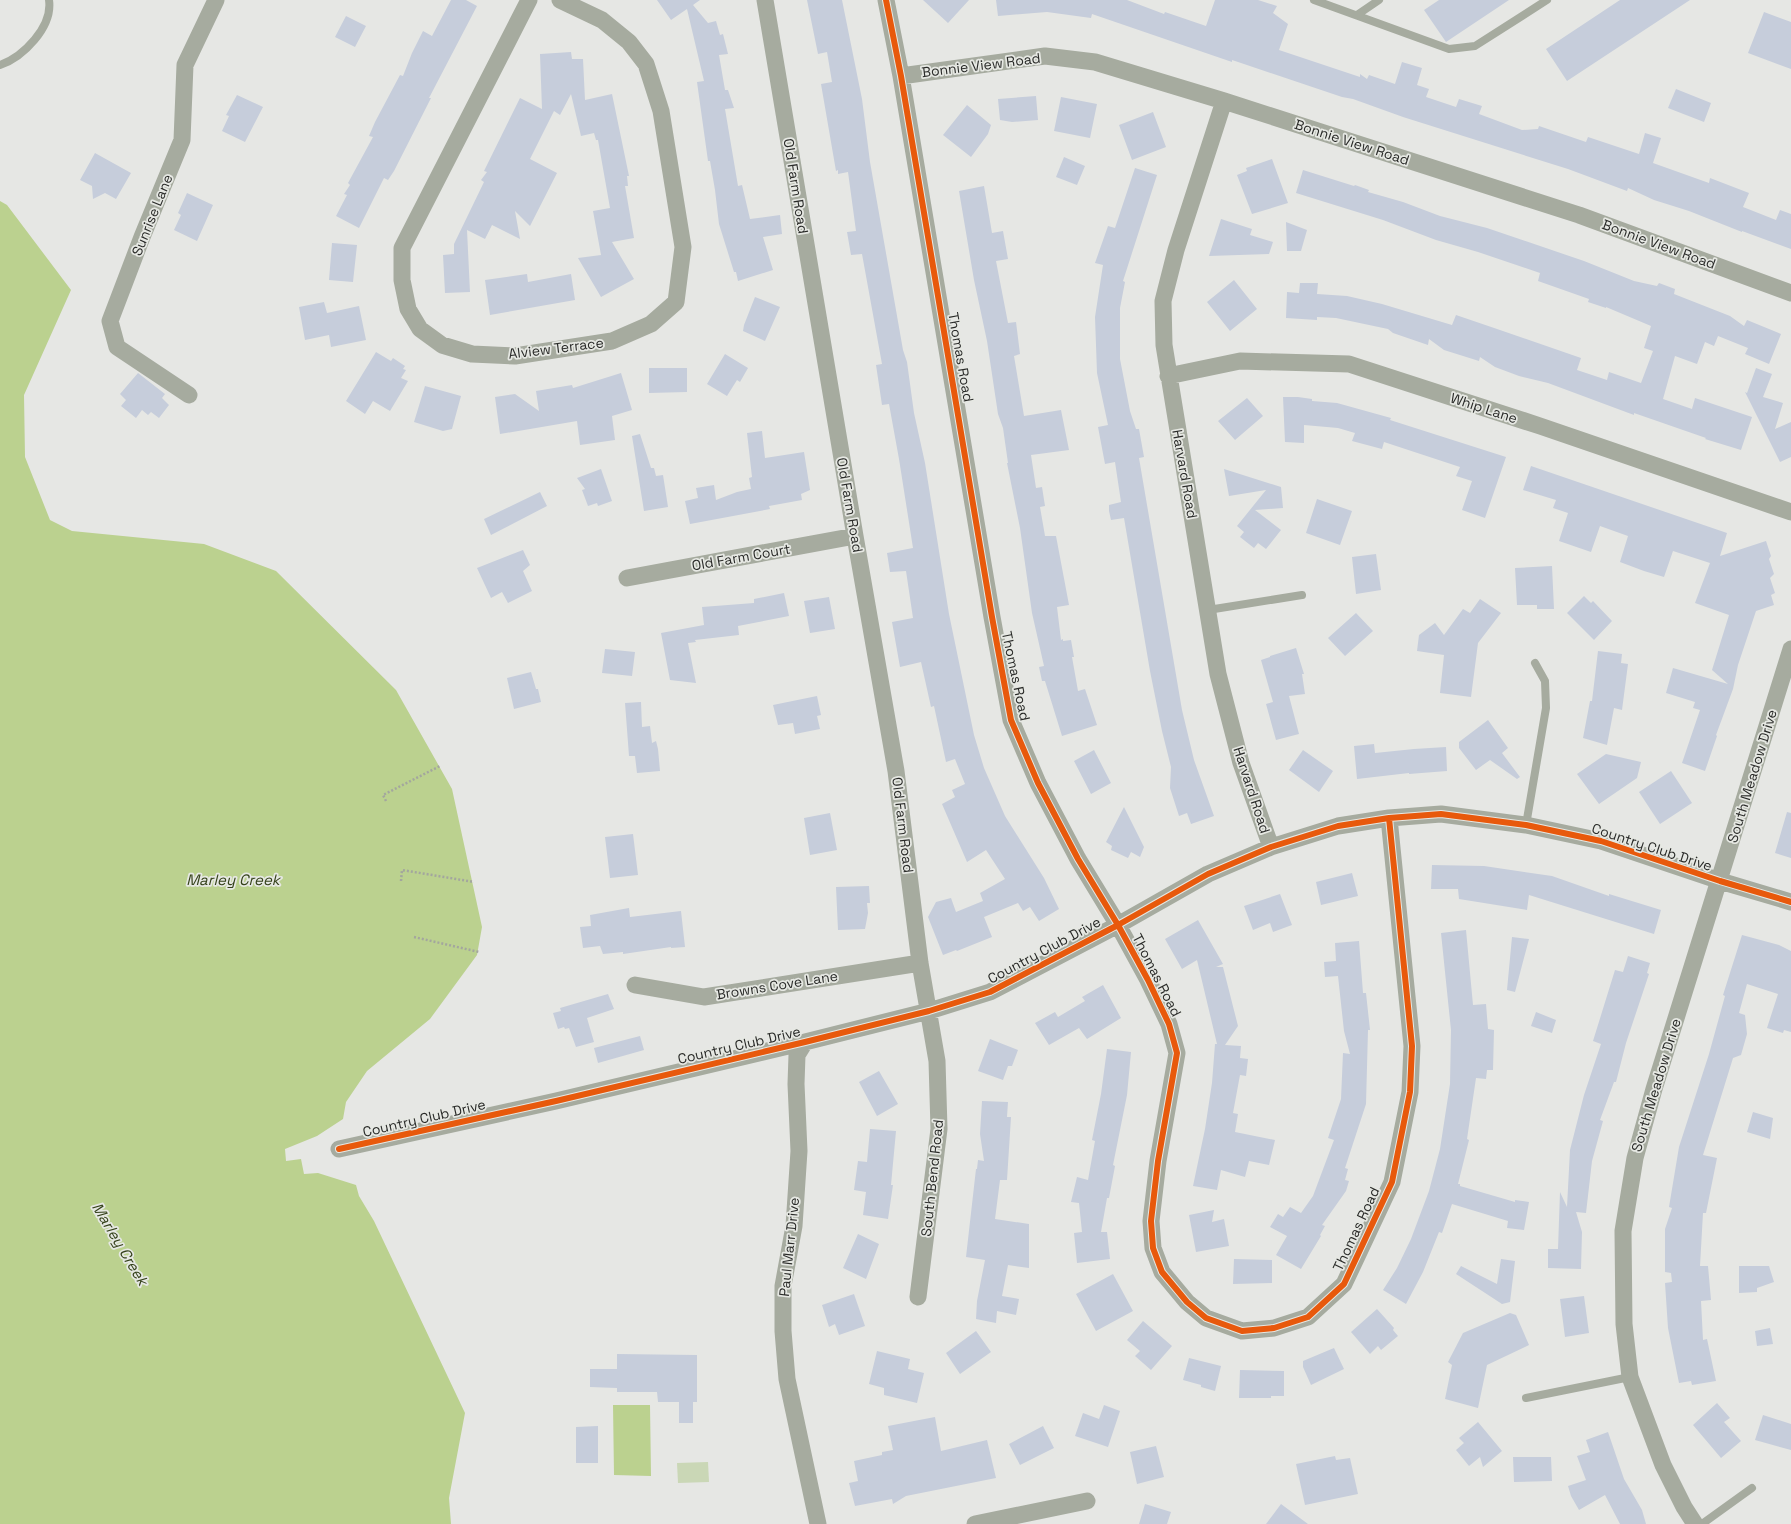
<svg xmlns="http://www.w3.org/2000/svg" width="1791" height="1524" viewBox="0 0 1791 1524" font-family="'Space Grotesk',sans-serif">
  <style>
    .green { fill: #cad7b6 }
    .water { fill: #bbd18f }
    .building { fill: #c6cddb }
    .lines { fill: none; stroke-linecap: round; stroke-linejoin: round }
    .path { stroke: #a3a69e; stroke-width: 2.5; stroke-dasharray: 2 2; stroke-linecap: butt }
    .service { stroke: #a6ab9f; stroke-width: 8 }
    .minor { stroke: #a6ab9f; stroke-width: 17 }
    .cycleway-casing { stroke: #e6e8e3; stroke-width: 8 }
    .cycleway { stroke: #e8590c; stroke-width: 6 }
    .labels { text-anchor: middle; stroke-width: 3.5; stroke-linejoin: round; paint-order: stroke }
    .street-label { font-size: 14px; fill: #292a28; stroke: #e6e8e3 }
    .water-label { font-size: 15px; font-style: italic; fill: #34411a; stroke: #e6e8e3 }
  </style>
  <rect width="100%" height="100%" fill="#e6e7e4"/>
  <path class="green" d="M708 1462 709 1482 678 1483 677 1463Z"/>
  <path class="water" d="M0 201 7 205 71 290 24 395 25 457 50 520 72 531 204 544 276 571 396 690 452 789 482 927 477 955 430 1019 367 1071 346 1102 343 1119 317 1136 285 1149 286 1161 301 1159 304 1174 318 1173 356 1185 359 1196 374 1221 465 1413 449 1498 451 1524H0Z
    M613 1405H650L651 1476 614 1475Z"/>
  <path class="building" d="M451 0H466L477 6 429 98H431L394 171 388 180 384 178 359 228 336 216 347 195 344 194 350 185 348 183 373 137 369 136 375 122 400 75 403 76 412 53 423 31 432 36Z
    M657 0H700L693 5 708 23 716 21 720 35 723 34 728 54 719 55 725 90H728L734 108 725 109 738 186 742 185 750 219 780 215 782 234 763 237 773 270 738 281 736 272H734L719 224 715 190 710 161H708L697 82 704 81 687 9 671 20Z
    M807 0H842L862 99 870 162 903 350 907 362 914 413 925 463 949 614 974 735 984 768 1005 816 1044 878 1059 909 1039 921 1030 907 1023 911 1018 903 984 917 992 937 957 951 956 950 943 955 928 917 936 902 951 898 956 912 983 901 980 893 1005 879 986 850 967 862 942 804 955 797 952 790 965 784 955 759 946 762 934 706 931 707 921 662 900 667 892 622 913 618 906 571 890 572 887 553 913 548 899 459 889 404 882 405 876 365 882 364 862 254 851 255 847 232 856 231 848 172 838 174V170L836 171 821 84 832 82 827 52 818 54Z
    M923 0H969L948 23Z
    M996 0H1127L1164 14 1165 12 1206 26 1215 0H1258L1277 6 1273 13 1288 24 1279 50 1360 77V74L1367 79 1369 75 1395 84 1402 62 1422 68 1417 85 1429 89 1426 97 1456 107 1459 99 1482 106 1479 114 1522 130 1538 129 1539 126 1586 142 1588 137 1639 154 1645 133 1661 138 1653 163 1709 183 1710 178 1749 193 1743 207 1776 220 1780 210 1791 214V249L1742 231V232L1689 211 1654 200 1628 188 1627 191 1568 169 1403 117 1353 99 1342 97 1241 63 1232 60V62L1092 14 1091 18 1047 12 998 16Z
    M1439 0H1509L1446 42 1424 10Z
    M1620 0H1690L1567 81 1546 49Z
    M1764 12 1791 22V69L1748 53Z
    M346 16 366 26 355 47 335 37Z
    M571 52 572 59H583L585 100 612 94 629 176H627L628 186H625L634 238 612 242 634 279 601 297 578 258 601 255 593 211 610 208 598 140H596L594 133 581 136 571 94 560 115 554 111 530 159 557 173 530 226 515 211 520 239 492 225 485 239 467 230 470 292 445 293 443 255 454 254V244L484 182 481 180 487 172 484 171 520 98 542 109 540 54Z
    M1676 89 1711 103 1704 122 1668 108Z
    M237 95 263 107 245 142 222 131 229 116 226 115Z
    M1036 96 1038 120 1012 122 1000 120 998 99Z
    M1061 97 1097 104 1090 138 1054 131Z
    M967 105 991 125 988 134 971 157 943 135Z
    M1153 112 1166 147 1132 160 1119 125Z
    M95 153 131 173 116 199 105 193 93 199 92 186 80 180Z
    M1064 157 1085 166 1077 185 1056 177Z
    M1272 159 1288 203 1252 214 1237 175 1247 171 1246 168Z
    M1135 168 1157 175 1123 281 1125 282 1120 308V359L1130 411 1136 429H1139L1144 457 1139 458 1182 710 1194 760 1214 816 1191 824 1187 813 1179 816 1170 788 1171 767 1162 731 1150 671 1124 518 1111 520 1109 511V505L1121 502 1115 462 1105 464 1098 427 1108 425 1097 373 1095 317 1103 265 1095 263 1108 226 1115 228Z
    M1303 170 1354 186 1355 185 1369 190 1368 192 1403 202 1440 216 1487 228 1584 261 1634 281 1657 286 1659 283 1675 289 1674 294 1730 316 1744 326 1747 320 1781 334 1769 364 1745 354 1748 348 1718 336 1714 346 1705 342 1697 364 1675 356 1663 399 1692 409 1695 398 1752 417 1741 450 1705 439 1706 438 1634 413V415L1548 383 1519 376 1495 367 1480 357 1479 361 1444 350 1429 339 1428 345 1393 333 1388 329 1336 318 1317 317V320L1286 318 1287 292 1299 293 1300 283H1318L1317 294 1347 296 1382 304 1452 325 1456 315 1500 330 1581 358 1577 370 1607 380 1609 372 1641 383 1653 351 1644 348 1651 326 1606 307V308L1588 302 1589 299 1538 281 1540 273 1478 252 1436 240 1383 220 1296 193Z
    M984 186 992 233 1003 231 1008 259 996 261 1008 323 1016 322 1020 354 1014 356 1024 416 1061 410 1069 450 1031 455 1036 488 1042 487 1045 506 1040 507 1045 536H1056L1069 605 1057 607 1061 640 1063 639V641L1071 640 1074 657H1072L1078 691 1085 689 1097 725 1062 736 1045 681H1042L1039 667 1044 666 1032 613 1020 528 1007 463H1008L1003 428 998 414 987 341 974 280 959 191Z
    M187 193 213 205 197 241 174 230 181 215 178 213Z
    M1221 219 1252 229 1250 235 1273 242 1269 254 1209 256Z
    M1286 222 1307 230 1301 251H1287Z
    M332 243 357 245 353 282 329 280Z
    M527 274 528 282 571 274 575 300 490 315 485 280Z
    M1234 280 1257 309 1230 331 1207 302Z
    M755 297 780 307 765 341 743 331 744 325Z
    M324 302 327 313 359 306 366 340 331 347 329 335 305 340 299 307Z
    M376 352 391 361 393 358 405 366 403 369 406 370 401 378 408 381 390 411 373 401 365 414 346 401Z
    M725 354 748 368 740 382 737 380 727 396 707 384Z
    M649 368H687V392L649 393Z
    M1756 368 1772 374 1763 397 1783 403 1775 429 1791 422V457L1780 462 1745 392 1747 393Z
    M138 373 165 394 162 398 169 405 159 418 151 412 148 415 142 410 136 418 121 406 126 400 120 394Z
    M621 373 632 410 612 416 615 440 580 445 577 421 500 434 495 397 515 394 539 411 536 391 572 385 573 388Z
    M425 386 461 396 452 429 443 431 414 422Z
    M1283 397H1298L1312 399V401L1337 403 1391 418 1390 420 1506 457 1485 518 1462 510 1472 481 1456 476 1460 467 1384 442 1382 449 1352 441 1355 433 1338 428 1304 425V443L1285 442Z
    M1247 398 1263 416 1235 440 1218 421Z
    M762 431 765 458 804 452 810 490 801 494 802 500 769 506 770 509 690 524 685 501 698 498 696 488 714 485 716 500 737 492 751 489 749 478 752 477 747 433Z
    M640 434 651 468H654L656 476 663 475 668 507 644 511 632 436Z
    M1531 466 1727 533 1720 556 1766 541 1771 556 1769 559 1774 574 1770 578 1775 593 1771 595 1774 605 1756 611 1738 665 1733 689 1716 735 1717 736 1705 771 1682 763 1700 710 1693 708 1695 702 1666 693 1673 668 1728 684 1712 670 1729 615 1695 603 1710 563 1673 551 1664 577 1644 571 1620 562 1628 536 1600 526 1591 552 1559 541 1568 513 1553 508 1556 500 1523 490Z
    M601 469 612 501 598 506 597 503 588 506 582 490 585 489 577 478Z
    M1224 469 1281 487 1283 508 1255 510 1281 530 1266 549 1258 543 1254 548 1240 537 1244 532 1237 526 1266 490 1229 496Z
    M540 492 547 506 491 535 484 519Z
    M1317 499 1352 511 1340 545 1306 533Z
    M523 550 530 565 523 571 532 591 508 603 502 592 491 598 477 568Z
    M1376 554 1381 590 1356 594 1352 557Z
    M1552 566 1554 609H1537V605H1517L1515 568Z
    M784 593 789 616 738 626 739 635 695 640 696 642 688 643 696 683 670 680 661 633 704 625 702 607 754 603V599Z
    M1584 596 1591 603 1593 601 1612 621 1594 640 1567 613Z
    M829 597 835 629 810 633 804 601Z
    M1480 599 1501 613 1478 643 1471 697 1440 693 1444 655 1417 651 1419 635 1435 623 1444 635 1463 609 1470 613Z
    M1356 613 1373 631 1345 656 1328 638Z
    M1296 648 1304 674H1302L1305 694 1289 696 1299 734 1276 740 1266 704 1273 702 1261 660 1270 657V656Z
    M605 649 635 652 632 676 602 673Z
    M1598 651 1622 654 1621 663 1628 664 1622 710 1614 708 1607 745 1583 738 1590 701H1592Z
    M531 672 536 689H538L541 702 514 709 507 678Z
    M817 696 821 715 817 716 820 729 795 734 793 723 778 725 773 705Z
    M641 702 642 727 650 726 652 743 656 741 658 749 660 771 637 773 635 756H629L625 703Z
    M1488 720 1508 748 1502 753 1520 777 1517 779 1490 760 1476 770 1459 748V742Z
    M1374 744 1375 753 1414 749 1446 747 1447 771 1409 774V773L1357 779 1354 746Z
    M1094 750 1111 783 1091 794 1074 761Z
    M1303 750 1333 771 1319 792 1289 770Z
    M1606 754 1641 762 1637 778 1599 804 1577 774Z
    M1671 771 1692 803 1660 824 1639 792Z
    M1124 807 1144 847 1140 857 1131 852 1128 858 1111 850 1112 846 1106 842Z
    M1787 812 1791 813V858L1775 853Z
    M830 813 837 850 810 855 804 818Z
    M633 834 638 875 610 878 605 837Z
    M1432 865 1484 866 1552 876 1609 896V894L1661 910 1654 934 1529 895 1527 910 1459 899 1458 889H1431Z
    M1352 873 1358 896 1321 905 1316 882Z
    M869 886 870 903H867L868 913 865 929 838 930 836 887Z
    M1280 894 1292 925 1273 932 1270 923 1253 930 1244 906Z
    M629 908 630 917 681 911 685 947 671 948V947L623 954V952L603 954 600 946 583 948 580 927 591 926 590 915Z
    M1198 920 1223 964 1216 967H1223L1238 1026 1225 1045 1241 1046 1240 1058 1248 1059 1246 1076 1240 1075 1233 1113 1238 1114 1235 1132 1275 1140 1269 1165 1249 1161 1245 1177 1221 1170 1217 1190 1193 1186 1205 1129 1212 1083 1215 1044H1217L1197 960 1182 969 1165 939Z
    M1466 930 1473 1005 1486 1004 1488 1029 1494 1030 1493 1070H1487L1486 1079 1476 1078 1467 1139 1469 1140 1458 1184H1460V1186L1515 1202V1200L1529 1202 1524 1230 1507 1228 1508 1221 1452 1204 1442 1233 1439 1232 1423 1272 1406 1304 1383 1290 1397 1268 1411 1239 1429 1191 1440 1149 1450 1084 1451 1030 1441 933Z
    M1742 935 1779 945 1791 951V1032L1784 1030 1783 1033 1767 1028 1778 994 1747 984 1739 1013 1745 1015 1747 1034 1741 1055 1733 1058 1703 1155 1717 1158 1706 1213H1703L1700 1266H1708L1711 1300 1701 1301 1703 1340 1707 1339 1716 1381 1692 1385 1691 1381 1679 1383 1668 1328 1665 1283 1672 1282 1671 1273 1665 1272V1229L1672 1208 1669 1207 1679 1147 1709 1054 1725 996 1723 995Z
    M1512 937 1529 939 1515 992 1507 990Z
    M1359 941 1363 993H1366L1370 1030H1368L1366 1104 1345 1168 1348 1169 1345 1180 1349 1181 1346 1191 1322 1225 1325 1226 1320 1235 1321 1236 1301 1269 1276 1255 1287 1236 1270 1227 1278 1214 1283 1217 1290 1207 1301 1213 1313 1196 1334 1140 1328 1138 1341 1099 1343 1053 1350 1054 1344 1031 1338 976 1325 977 1324 962 1336 961 1335 943Z
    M1628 956 1650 963 1647 973 1649 974 1626 1043 1616 1082H1614L1600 1120 1603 1121 1592 1161 1586 1213 1576 1212 1582 1232 1581 1269 1548 1268V1249H1558L1560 1192 1567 1207 1570 1150 1584 1095 1601 1044 1593 1041 1615 970 1623 972Z
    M1103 985 1121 1018 1087 1039 1079 1028 1049 1045 1035 1023 1055 1012 1058 1017 1085 1001 1082 997Z
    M608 994 614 1009 587 1018 594 1042 576 1047 569 1028 565 1029 564 1027 558 1029 553 1013 561 1011 560 1008Z
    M1536 1012 1556 1020 1552 1033 1531 1026Z
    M640 1036 644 1050 598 1063 594 1048Z
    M990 1039 1018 1050 1012 1066H1008L1003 1080 978 1071Z
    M1107 1049 1131 1052 1127 1095 1113 1165 1115 1166 1109 1198H1107L1101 1232H1107L1110 1259 1077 1263 1074 1233 1082 1232 1079 1203 1071 1202 1077 1177 1088 1180 1095 1141 1092 1140 1101 1094Z
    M879 1071 898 1104 877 1116 859 1082Z
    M982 1101 1008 1102 1007 1117H1011L1007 1180H1000L995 1219 1029 1224V1268L1008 1265 1002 1296 1019 1299 1016 1315 997 1311 996 1323 976 1319 977 1301 985 1260 966 1257 976 1169H977L978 1160 984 1161 980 1134Z
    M1753 1112 1773 1118 1770 1139 1747 1132Z
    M870 1129 896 1131 891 1185H893L888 1219 863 1215 866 1192 854 1190 858 1161 867 1162Z
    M1214 1210 1212 1222 1224 1219 1229 1246 1196 1252 1189 1215Z
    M858 1234 879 1244 866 1279 843 1268Z
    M1234 1259 1272 1260V1283L1233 1284Z
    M1501 1259 1515 1261 1510 1302 1502 1304 1456 1274 1461 1266 1497 1284Z
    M1739 1266H1769L1774 1282 1757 1288V1292L1739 1293Z
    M1113 1274 1133 1311 1096 1331 1076 1294Z
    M854 1294 865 1326 839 1335 835 1324 829 1327 822 1305Z
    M1584 1296 1589 1333 1565 1337 1560 1299Z
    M1377 1309 1394 1328 1393 1330 1398 1336 1381 1350 1378 1346 1370 1354 1351 1332Z
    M1510 1313 1516 1315 1529 1345 1487 1365 1478 1408 1445 1399 1452 1365 1448 1362 1463 1333Z
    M1143 1321 1172 1346 1151 1370 1135 1356 1140 1351 1127 1340Z
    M1770 1328 1773 1344 1757 1346 1755 1331Z
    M976 1331 991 1352 960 1374 946 1353Z
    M1334 1348 1344 1369 1311 1385 1303 1367V1361Z
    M877 1351 910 1359 908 1369 924 1373 917 1403 884 1395V1388L869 1384Z
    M617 1354 697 1355V1402H693V1423H679V1402H658L657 1392H617V1388L590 1387V1369H617Z
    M1189 1358 1221 1366 1215 1391 1201 1387V1385L1183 1380Z
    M1240 1370 1284 1371V1396H1271V1398H1239Z
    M1717 1403 1730 1418 1724 1422 1741 1441 1721 1458 1693 1425Z
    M1104 1405 1120 1411 1108 1447 1075 1436 1083 1413 1099 1419Z
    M1763 1415 1791 1424V1450L1755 1440Z
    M935 1417 941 1451 987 1440 996 1478 906 1496 893 1504 892 1499 855 1506 849 1483 858 1481 854 1461 882 1455V1452L893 1450 888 1426Z
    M1478 1422 1502 1451 1483 1467 1480 1457 1469 1466 1456 1450 1464 1443 1459 1438Z
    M598 1426V1463H576V1427Z
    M1043 1426 1054 1448 1020 1465 1009 1444Z
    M1608 1432 1624 1479 1642 1510 1646 1524H1620L1605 1495 1579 1510 1571 1496 1568 1486 1586 1480 1577 1456 1590 1452 1586 1440Z
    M1156 1446 1164 1477 1137 1484 1130 1452Z
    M1335 1456 1336 1460 1350 1458 1358 1494 1305 1505 1296 1464Z
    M1513 1457H1551L1552 1481 1514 1482Z
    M1145 1504 1171 1512 1167 1524H1139Z
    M1281 1504 1308 1524H1266Z"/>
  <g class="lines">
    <path class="path" d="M386 801 383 795 440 766
      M401 881 402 870 474 882
      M414 937 479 952"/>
    <path class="service" d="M1314 0 1449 49 1475 46 1547 0
      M1357 15 1379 0
      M0 65C23 57 53 27 49 0
      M1208 610 1302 595
      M1526 825 1546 708 1545 681 1535 663
      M1526 1398 1630 1377
      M1702 1524 1752 1488"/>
    <path class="minor" d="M529 0 402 248V280L408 309 420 329 442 345 472 354 515 356 612 341 651 324 676 302 683 247 661 111 646 64 629 42 602 20 560 0
      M765 0 855 536 896 771 920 963 937 1061 939 1129 918 1297
      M886 0 901 76 992 617 1011 720 1038 783 1078 859 1118 925 1148 980 1169 1024 1177 1053 1158 1161 1151 1221 1153 1248 1162 1272 1187 1302 1206 1318 1242 1331 1274 1328 1308 1317 1344 1284 1392 1182 1410 1092 1412 1046 1389 818
      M901 76 1045 56 1095 62 1224 101 1579 215 1791 293
      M1224 101 1176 250 1163 301 1164 345 1218 674 1241 763 1271 847
      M1168 376 1240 361 1349 364 1540 426 1791 512
      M189 395 117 347 110 321 142 237 182 140 185 65 216 0
      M627 578 855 536
      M635 985 704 997 920 963
      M805 1042 797 1055 796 1084 799 1151 794 1226 783 1286V1331L787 1379 818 1524
      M339 1149 556 1101 805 1042 929 1011 990 992 1118 925 1208 874 1271 847 1338 826 1389 818 1441 814 1526 825 1601 841 1720 881 1791 902
      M975 1524 1087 1501
      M1695 1524 1684 1507 1663 1465 1630 1377 1624 1324 1623 1231 1635 1158 1654 1089 1791 649"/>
    <defs>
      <path id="cycleway" d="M886 0 901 76 992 617 1011 720 1038 783 1078 859 1118 925 1148 980 1169 1024 1177 1053 1158 1161 1151 1221 1153 1248 1162 1272 1187 1302 1206 1318 1242 1331 1274 1328 1308 1317 1344 1284 1392 1182 1410 1092 1412 1046 1389 818
        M339 1149 556 1101 805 1042 929 1011 990 992 1118 925 1208 874 1271 847 1338 826 1389 818 1441 814 1526 825 1601 841 1720 881 1791 902"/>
    </defs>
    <use href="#cycleway" class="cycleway-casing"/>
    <use href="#cycleway" class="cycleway"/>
  </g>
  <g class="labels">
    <g class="street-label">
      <text transform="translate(981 65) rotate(-7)" y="5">Bonnie View Road</text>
      <text transform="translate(1352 142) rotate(18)" y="5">Bonnie View Road</text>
      <text transform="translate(796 186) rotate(81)" y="5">Old Farm Road</text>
      <text transform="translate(152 215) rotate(-68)" y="5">Sunrise Lane</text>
      <text transform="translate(1659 244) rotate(20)" y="5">Bonnie View Road</text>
      <text transform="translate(556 348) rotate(-7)" y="5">Alview Terrace</text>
      <text transform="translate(961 357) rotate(80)" y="5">Thomas Road</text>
      <text transform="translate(1484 408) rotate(18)" y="5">Whip Lane</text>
      <text transform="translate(1185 474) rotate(80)" y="5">Harvard Road</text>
      <text transform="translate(850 505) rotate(80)" y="5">Old Farm Road</text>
      <text transform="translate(741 557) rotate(-10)" y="5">Old Farm Court</text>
      <text transform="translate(1016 676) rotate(78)" y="5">Thomas Road</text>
      <text transform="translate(1752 776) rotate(-73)" y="5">South Meadow Drive</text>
      <text transform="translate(1252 790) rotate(72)" y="5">Harvard Road</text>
      <text transform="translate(903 825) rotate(83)" y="5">Old Farm Road</text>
      <text transform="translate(1652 847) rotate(18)" y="5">Country Club Drive</text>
      <text transform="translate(1044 950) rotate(-28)" y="5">Country Club Drive</text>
      <text transform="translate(1157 975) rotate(63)" y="5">Thomas Road</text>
      <text transform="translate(777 985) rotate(-9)" y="5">Browns Cove Lane</text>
      <text transform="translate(739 1045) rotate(-13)" y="5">Country Club Drive</text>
      <text transform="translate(1656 1085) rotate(-73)" y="5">South Meadow Drive</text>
      <text transform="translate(424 1118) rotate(-13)" y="5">Country Club Drive</text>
      <text transform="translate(932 1178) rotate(-84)" y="5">South Bend Road</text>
      <text transform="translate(1356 1229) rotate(-65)" y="5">Thomas Road</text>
      <text transform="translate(789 1247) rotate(-84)" y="5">Paul Marr Drive</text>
    </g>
    <g class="water-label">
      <text x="233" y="885">Marley Creek</text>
      <text transform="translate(120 1244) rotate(59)" y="5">Marley Creek</text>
    </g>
  </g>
</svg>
